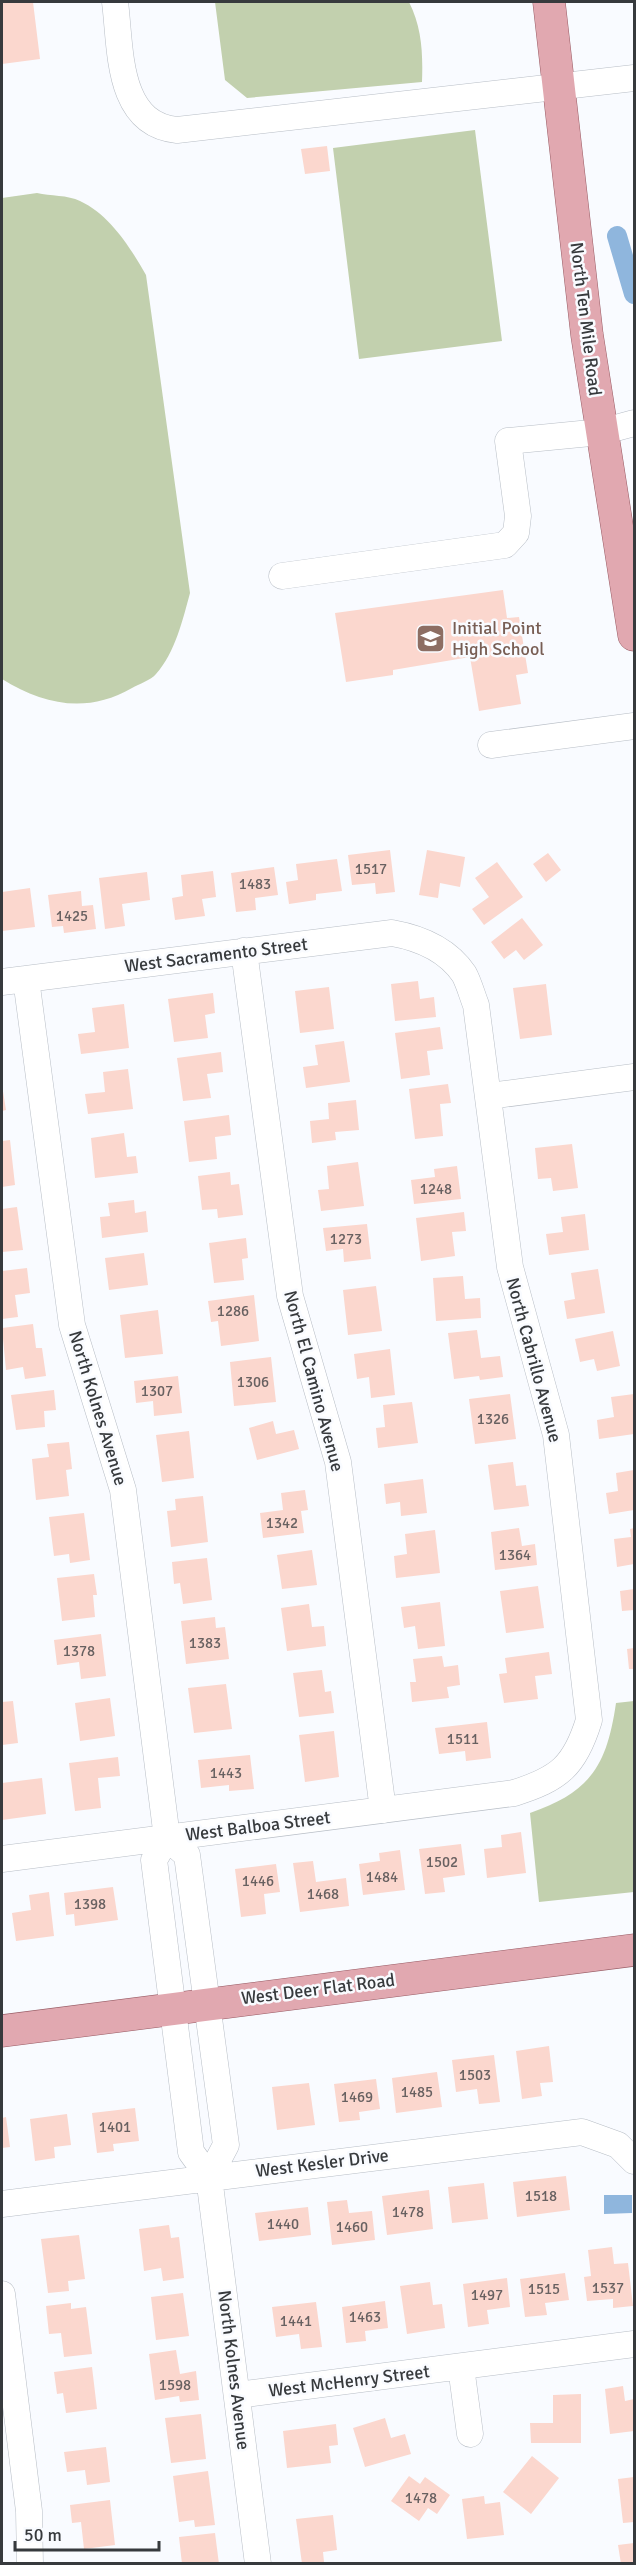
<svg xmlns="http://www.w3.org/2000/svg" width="636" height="2565" viewBox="0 0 636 2565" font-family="Signika,sans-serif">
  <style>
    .green { fill: #c2d0ae }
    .water { fill: #8fb6dd }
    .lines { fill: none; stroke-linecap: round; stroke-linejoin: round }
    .canal { stroke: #8fb6dd; stroke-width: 20 }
    .building { fill: #fbd7ce }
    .minor-casing { stroke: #b8bec6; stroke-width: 27 }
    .major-casing { stroke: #985c65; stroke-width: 33 }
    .minor { stroke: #fff; stroke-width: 26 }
    .major { stroke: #e1a8b0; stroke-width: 32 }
    .labels { text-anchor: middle; stroke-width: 5; stroke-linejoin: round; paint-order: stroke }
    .number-label { font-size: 15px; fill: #686161 }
    .street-label { font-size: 18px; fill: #373a3d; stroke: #f9fbff }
    .education-label { font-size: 18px; fill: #785e54; stroke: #f9fbff; text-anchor: start }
  </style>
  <rect width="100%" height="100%" fill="#f9fbff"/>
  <path class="green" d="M215 2H409C422 28 423 53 422 82L247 98 225 80Z
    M475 130 502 341 359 359 333 148Z
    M37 193C50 196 68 195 80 201 110 215 130 247 146 275L190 593C183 619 175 653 156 674 151 680 139 684 132 688 87 714 44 705 2 679V198Z
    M634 1701V1892L539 1902 530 1813C591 1792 607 1765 616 1703Z"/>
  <path class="water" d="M604 2195H632V2213L604 2214Z"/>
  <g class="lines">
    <path class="canal" d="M617 236 634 294"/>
  </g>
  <path class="building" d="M2 2H33L40 59 2 64Z
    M327 146 330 171 305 174 301 149Z
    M503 590 507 618 519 617 528 673 516 675 521 704 479 711 470 657 393 670V675L346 682 335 613Z
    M390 850 395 892 376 894 375 883 352 885 348 855Z
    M427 850 465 857 460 887 440 883 438 898 419 895Z
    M548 853 561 870 546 882 533 864Z
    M337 859 342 891 316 894V900L289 904 286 882 298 880 296 864Z
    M497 862 523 897 484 925 472 909 489 897 475 878Z
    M274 867 278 895 255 898 256 910 236 912 231 873Z
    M213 871 216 897 202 899 205 916 175 920 172 898 183 896 181 875Z
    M147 872 150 900 122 904 125 926 105 929 99 878Z
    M30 888 35 927 2 931V892Z
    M81 891 82 906 93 905 96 929 64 933 63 926 52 927 48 895Z
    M522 918 543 945 524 960 516 950 504 959 491 942Z
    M418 981 420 999 434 997 436 1017 395 1021 391 984Z
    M546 984 552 1035 520 1039 513 988Z
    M329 987 334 1029 300 1033 295 991Z
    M213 993 215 1013 205 1015 208 1038 174 1042 168 999Z
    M124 1004 129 1048 81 1054 78 1034 95 1032 92 1008Z
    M440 1027 443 1049 427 1051 430 1075 401 1079 395 1033Z
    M344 1041 350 1082 306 1088 303 1067 318 1065 315 1045Z
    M221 1052 223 1072 207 1074 211 1098 183 1101 177 1058Z
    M128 1069 133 1109 88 1114 85 1094 105 1092 103 1072Z
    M448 1084 451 1103 440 1104 443 1136 415 1139 409 1089Z
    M2 1085 6 1110 2 1111Z
    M356 1100 359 1130 335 1132 336 1140 312 1143 310 1121 329 1119 328 1103Z
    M229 1115 231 1135 215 1137 217 1159 189 1162 184 1121Z
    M124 1133 127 1157 136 1156 138 1173 95 1178 91 1138Z
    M10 1140 15 1185 2 1187V1141Z
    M572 1144 578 1188 553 1191 551 1178 538 1179 535 1148Z
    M358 1162 364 1206 321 1211 318 1190 329 1189 327 1166Z
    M457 1166 461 1199 414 1204 411 1180 435 1177 434 1169Z
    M230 1172 231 1185 239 1184 243 1215 218 1218 217 1209 202 1210 198 1176Z
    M134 1200 135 1213 146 1211 148 1232 102 1238 100 1217 110 1216 108 1203Z
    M17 1207 23 1250 2 1252V1209Z
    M464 1212 466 1231 452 1232 455 1256 421 1261 416 1218Z
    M585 1214 589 1250 549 1255 546 1234 563 1232 561 1217Z
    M367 1224 371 1259 344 1262 343 1249 326 1251 323 1228Z
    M246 1238 248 1258 242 1259 244 1280 214 1283 209 1243Z
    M144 1253 148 1285 109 1290 105 1258Z
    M27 1268 30 1293 15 1295 18 1317 2 1319V1271Z
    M598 1269 605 1313 567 1319 564 1301 575 1299 571 1273Z
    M463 1276 465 1299 480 1298 481 1318 436 1321 433 1278Z
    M376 1286 382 1331 348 1335 343 1290Z
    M254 1295 259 1341 221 1346 218 1321 211 1322 208 1301Z
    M158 1310 163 1354 125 1358 120 1315Z
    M33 1324 36 1348H42L46 1376 25 1379 23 1367 6 1370 2 1328Z
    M477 1330 481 1358 500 1356 503 1377 480 1380 479 1376 454 1379 448 1333Z
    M613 1331 620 1366 597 1371 594 1359 580 1362 575 1339Z
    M390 1349 395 1395 371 1398 369 1377 357 1379 354 1354Z
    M271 1357 276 1402 234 1406 230 1362Z
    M178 1376 182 1413 154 1416 153 1401 136 1403 134 1381Z
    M54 1390 56 1410 44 1411 45 1427 16 1430 11 1395Z
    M510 1394 516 1439 475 1444 469 1399Z
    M634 1394V1434L599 1439 597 1420 614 1417 611 1397Z
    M412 1402 418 1443 378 1448 376 1428 385 1427 383 1405Z
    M273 1421 276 1434 294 1430 299 1449 257 1460 249 1428Z
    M189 1431 194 1478 162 1482 156 1435Z
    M69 1442 72 1469 66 1470 69 1496 36 1500 32 1459 49 1457 47 1444Z
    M513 1462 516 1486 526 1485 529 1506 494 1510 488 1465Z
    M634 1470V1510L609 1514 606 1493 618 1491 616 1473Z
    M423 1479 427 1513 401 1516 400 1502 386 1504 384 1484Z
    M305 1490 308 1510 301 1511 304 1533 263 1538 260 1513 283 1510 281 1493Z
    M203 1496 208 1542 171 1547 167 1511 176 1510 175 1499Z
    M84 1513 90 1560 70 1563 69 1554 54 1556 49 1517Z
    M519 1528 522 1546 535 1544 537 1565 495 1570 491 1532Z
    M634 1528V1564L617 1567 614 1539 631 1537 630 1529Z
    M435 1530 440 1573 396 1578 394 1556 407 1554 405 1534Z
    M312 1550 317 1585 282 1589 277 1555Z
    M207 1558 212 1600 183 1604 180 1583 174 1584 172 1562Z
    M94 1574 97 1595H93L95 1617 62 1621 57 1578Z
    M538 1586 544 1628 506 1633 500 1591Z
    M634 1589V1610L622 1611 620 1591Z
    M440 1602 445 1646 418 1649 415 1626 404 1628 401 1607Z
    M309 1604 312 1627 324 1626 326 1646 287 1651 281 1608Z
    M215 1617 216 1628 225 1627 229 1659 186 1664 181 1621Z
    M101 1634 106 1676 81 1679 79 1662 57 1665 54 1640Z
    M634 1648V1669H629L627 1649Z
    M549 1652 552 1674 535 1676 538 1699 504 1703 499 1674 507 1673 505 1658Z
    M442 1656 444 1667 458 1665 460 1685 447 1687 449 1698 412 1702 410 1682H416L413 1659Z
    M322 1670 325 1692 331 1691 334 1713 299 1717 293 1673Z
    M226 1684 232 1729 194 1733 188 1688Z
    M110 1698 115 1736 80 1741 75 1703Z
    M13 1701 18 1743 2 1745V1702Z
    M487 1722 491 1758 466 1761 465 1751 439 1754 435 1728Z
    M334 1731 339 1777 305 1782 299 1735Z
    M250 1755 254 1789 229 1791V1785L201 1788 198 1760Z
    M118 1757 120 1776 98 1778 101 1808 75 1811 69 1763Z
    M42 1778 46 1814 2 1820V1783Z
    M521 1832 526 1873 487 1878 484 1849 502 1847 501 1835Z
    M461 1844 465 1875 443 1878 445 1892 425 1894 419 1849Z
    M400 1850 405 1890 363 1895 359 1864 380 1861 379 1853Z
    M313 1861 316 1882 346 1878 349 1906 300 1912 293 1863Z
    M276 1864 280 1892 264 1894 266 1914 241 1917 235 1869Z
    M113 1887 118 1920 75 1926 74 1914 66 1915 64 1893Z
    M49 1892 54 1936 16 1941 12 1913 31 1910 29 1895Z
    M549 2046 553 2082 540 2083 542 2096 522 2099 516 2051Z
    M494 2055 500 2102 479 2104 477 2089 456 2092 452 2060Z
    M437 2072 442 2107 396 2113 392 2078Z
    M376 2079 380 2109 359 2112 360 2120 339 2122 334 2084Z
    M309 2083 315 2125 277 2130 272 2087Z
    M135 2108 139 2141 113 2144 114 2151 97 2153 92 2113Z
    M67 2114 71 2145 54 2147 55 2158 35 2161 30 2119Z
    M6 2117 10 2147 2 2148V2118Z
    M566 2176 570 2210 517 2217 513 2182Z
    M484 2183 488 2219 452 2223 448 2187Z
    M429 2190 433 2229 387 2235 382 2196Z
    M347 2200 349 2213 372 2211 375 2240 332 2245 327 2202Z
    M308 2207 311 2235 259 2241 255 2213Z
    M169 2225 171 2238 179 2237 184 2278 163 2281 161 2268 144 2271 139 2229Z
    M79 2235 85 2279 68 2281 69 2291 48 2293 41 2239Z
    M612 2247 614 2264 628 2263 633 2306 613 2308V2299L587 2301 584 2277 591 2276 588 2250Z
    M565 2273 569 2300 545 2303 547 2315 525 2317 520 2279Z
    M507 2278 510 2307 487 2310 489 2324 468 2327 463 2284Z
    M430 2282 433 2305 442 2304 445 2328 407 2334 400 2286Z
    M183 2293 189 2336 156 2340 151 2297Z
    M385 2301 388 2328 365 2331 366 2341 346 2343 342 2307Z
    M316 2302 322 2347 301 2349 299 2334 276 2337 272 2307Z
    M71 2303V2309L86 2307 92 2354 64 2357 61 2333 49 2334 46 2306Z
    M176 2350 180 2374 196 2371 199 2400 180 2402 179 2396 155 2400 149 2354Z
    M92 2367 97 2409 66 2413 63 2393 57 2394 54 2372Z
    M623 2386 625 2401 634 2399V2431L610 2434 605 2389Z
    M581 2394V2443H531L530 2423H553V2395Z
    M201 2414 206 2459 171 2463 165 2418Z
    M385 2418 391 2438 405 2434 411 2454 365 2467 353 2428Z
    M336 2424 338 2445 329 2446 331 2463 287 2468 283 2431Z
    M106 2447 110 2482 87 2485 85 2470 67 2472 64 2452Z
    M532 2456 559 2478 531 2514 503 2492Z
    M208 2471 215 2525 195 2527 194 2520 179 2522 173 2476Z
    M409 2476 420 2484 425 2477 450 2495 437 2514 428 2508 419 2521 391 2501Z
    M634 2477V2522L623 2523 618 2479Z
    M484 2496 485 2504 500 2502 504 2535 467 2539 462 2499Z
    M110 2500 115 2545 84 2549 81 2522 72 2523 70 2505Z
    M333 2515 337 2550 323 2552 324 2562 302 2564 296 2519Z
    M215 2533 219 2564H182L179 2537Z
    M634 2543V2564H621L618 2545Z"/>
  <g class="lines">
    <defs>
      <path id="minor" d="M115 2C121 48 116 124 177 130L634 78
        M282 576 505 545 516 533 518 516 508 441 601 432 634 423
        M491 745 634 726
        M244 951 290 1296 338 1462 383 1810
        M26 979 72 1325 123 1490 167 1838
        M2 982 392 933C420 938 447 949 464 974 469 983 472 995 476 1005L510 1267 556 1435 589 1720C575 1766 559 1779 514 1793L2 1859
        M489 1096 634 1077
        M209 2177 226 2145 187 1855 167 1838 154 1860 191 2152 209 2177 258 2564
        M2 2204 582 2132 618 2145 634 2161
        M2 2294 29 2511 30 2564
        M461 2367 470 2434
        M237 2395 634 2344"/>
      <path id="major" d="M549 2 587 335 634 635
        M2 2031 634 1950"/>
    </defs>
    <use href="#minor" class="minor-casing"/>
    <use href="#major" class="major-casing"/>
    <use href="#minor" class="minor"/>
    <use href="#major" class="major"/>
  </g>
  <defs>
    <symbol id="school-square" viewBox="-11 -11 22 22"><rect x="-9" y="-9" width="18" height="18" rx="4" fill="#8d6e63" stroke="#f9fbff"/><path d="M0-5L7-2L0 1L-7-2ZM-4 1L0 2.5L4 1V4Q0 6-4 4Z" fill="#fff"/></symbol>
  </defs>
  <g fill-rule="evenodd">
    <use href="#school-square" x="414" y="622" width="33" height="33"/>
  </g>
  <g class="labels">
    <g class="number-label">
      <text x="371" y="874">1517</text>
      <text x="255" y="889">1483</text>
      <text x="72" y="921">1425</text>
      <text x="436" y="1194">1248</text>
      <text x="346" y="1244">1273</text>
      <text x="233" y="1316">1286</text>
      <text x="253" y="1387">1306</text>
      <text x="157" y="1396">1307</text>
      <text x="493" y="1424">1326</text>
      <text x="282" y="1528">1342</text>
      <text x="515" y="1560">1364</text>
      <text x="205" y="1648">1383</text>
      <text x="79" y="1656">1378</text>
      <text x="463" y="1744">1511</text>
      <text x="226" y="1778">1443</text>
      <text x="442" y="1867">1502</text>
      <text x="382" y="1882">1484</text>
      <text x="258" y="1886">1446</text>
      <text x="323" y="1899">1468</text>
      <text x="90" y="1909">1398</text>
      <text x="475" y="2080">1503</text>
      <text x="417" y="2097">1485</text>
      <text x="357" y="2102">1469</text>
      <text x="115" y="2132">1401</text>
      <text x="541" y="2201">1518</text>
      <text x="408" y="2217">1478</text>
      <text x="283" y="2229">1440</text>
      <text x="352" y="2232">1460</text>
      <text x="608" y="2293">1537</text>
      <text x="544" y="2294">1515</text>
      <text x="487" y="2300">1497</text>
      <text x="365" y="2322">1463</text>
      <text x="296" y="2326">1441</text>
      <text x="175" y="2390">1598</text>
      <text x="421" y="2503">1478</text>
    </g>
    <g class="street-label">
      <text transform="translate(586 319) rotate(83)" y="6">North Ten Mile Road</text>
      <text transform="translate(216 955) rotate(-7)" y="6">West Sacramento Street</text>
      <text transform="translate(534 1360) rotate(75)" y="6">North Cabrillo Avenue</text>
      <text transform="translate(314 1381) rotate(75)" y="6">North El Camino Avenue</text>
      <text transform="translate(98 1408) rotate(73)" y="6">North Kolnes Avenue</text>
      <text transform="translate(258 1826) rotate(-7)" y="6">West Balboa Street</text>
      <text transform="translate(318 1989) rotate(-7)" y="6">West Deer Flat Road</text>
      <text transform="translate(322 2163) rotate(-7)" y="6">West Kesler Drive</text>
      <text transform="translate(234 2370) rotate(83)" y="6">North Kolnes Avenue</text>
      <text transform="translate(349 2381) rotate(-7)" y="6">West McHenry Street</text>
    </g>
    <g class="education-label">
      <text x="452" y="634">Initial Point<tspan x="452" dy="21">High School</tspan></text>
    </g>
  </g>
  <rect width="636" height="2565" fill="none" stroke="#373a3d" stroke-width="6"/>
  <path d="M15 2541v9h144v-9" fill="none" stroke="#373a3d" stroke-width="3"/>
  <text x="24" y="2541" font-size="18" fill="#373a3d" stroke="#f9fbff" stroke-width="4.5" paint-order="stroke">50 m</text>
</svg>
